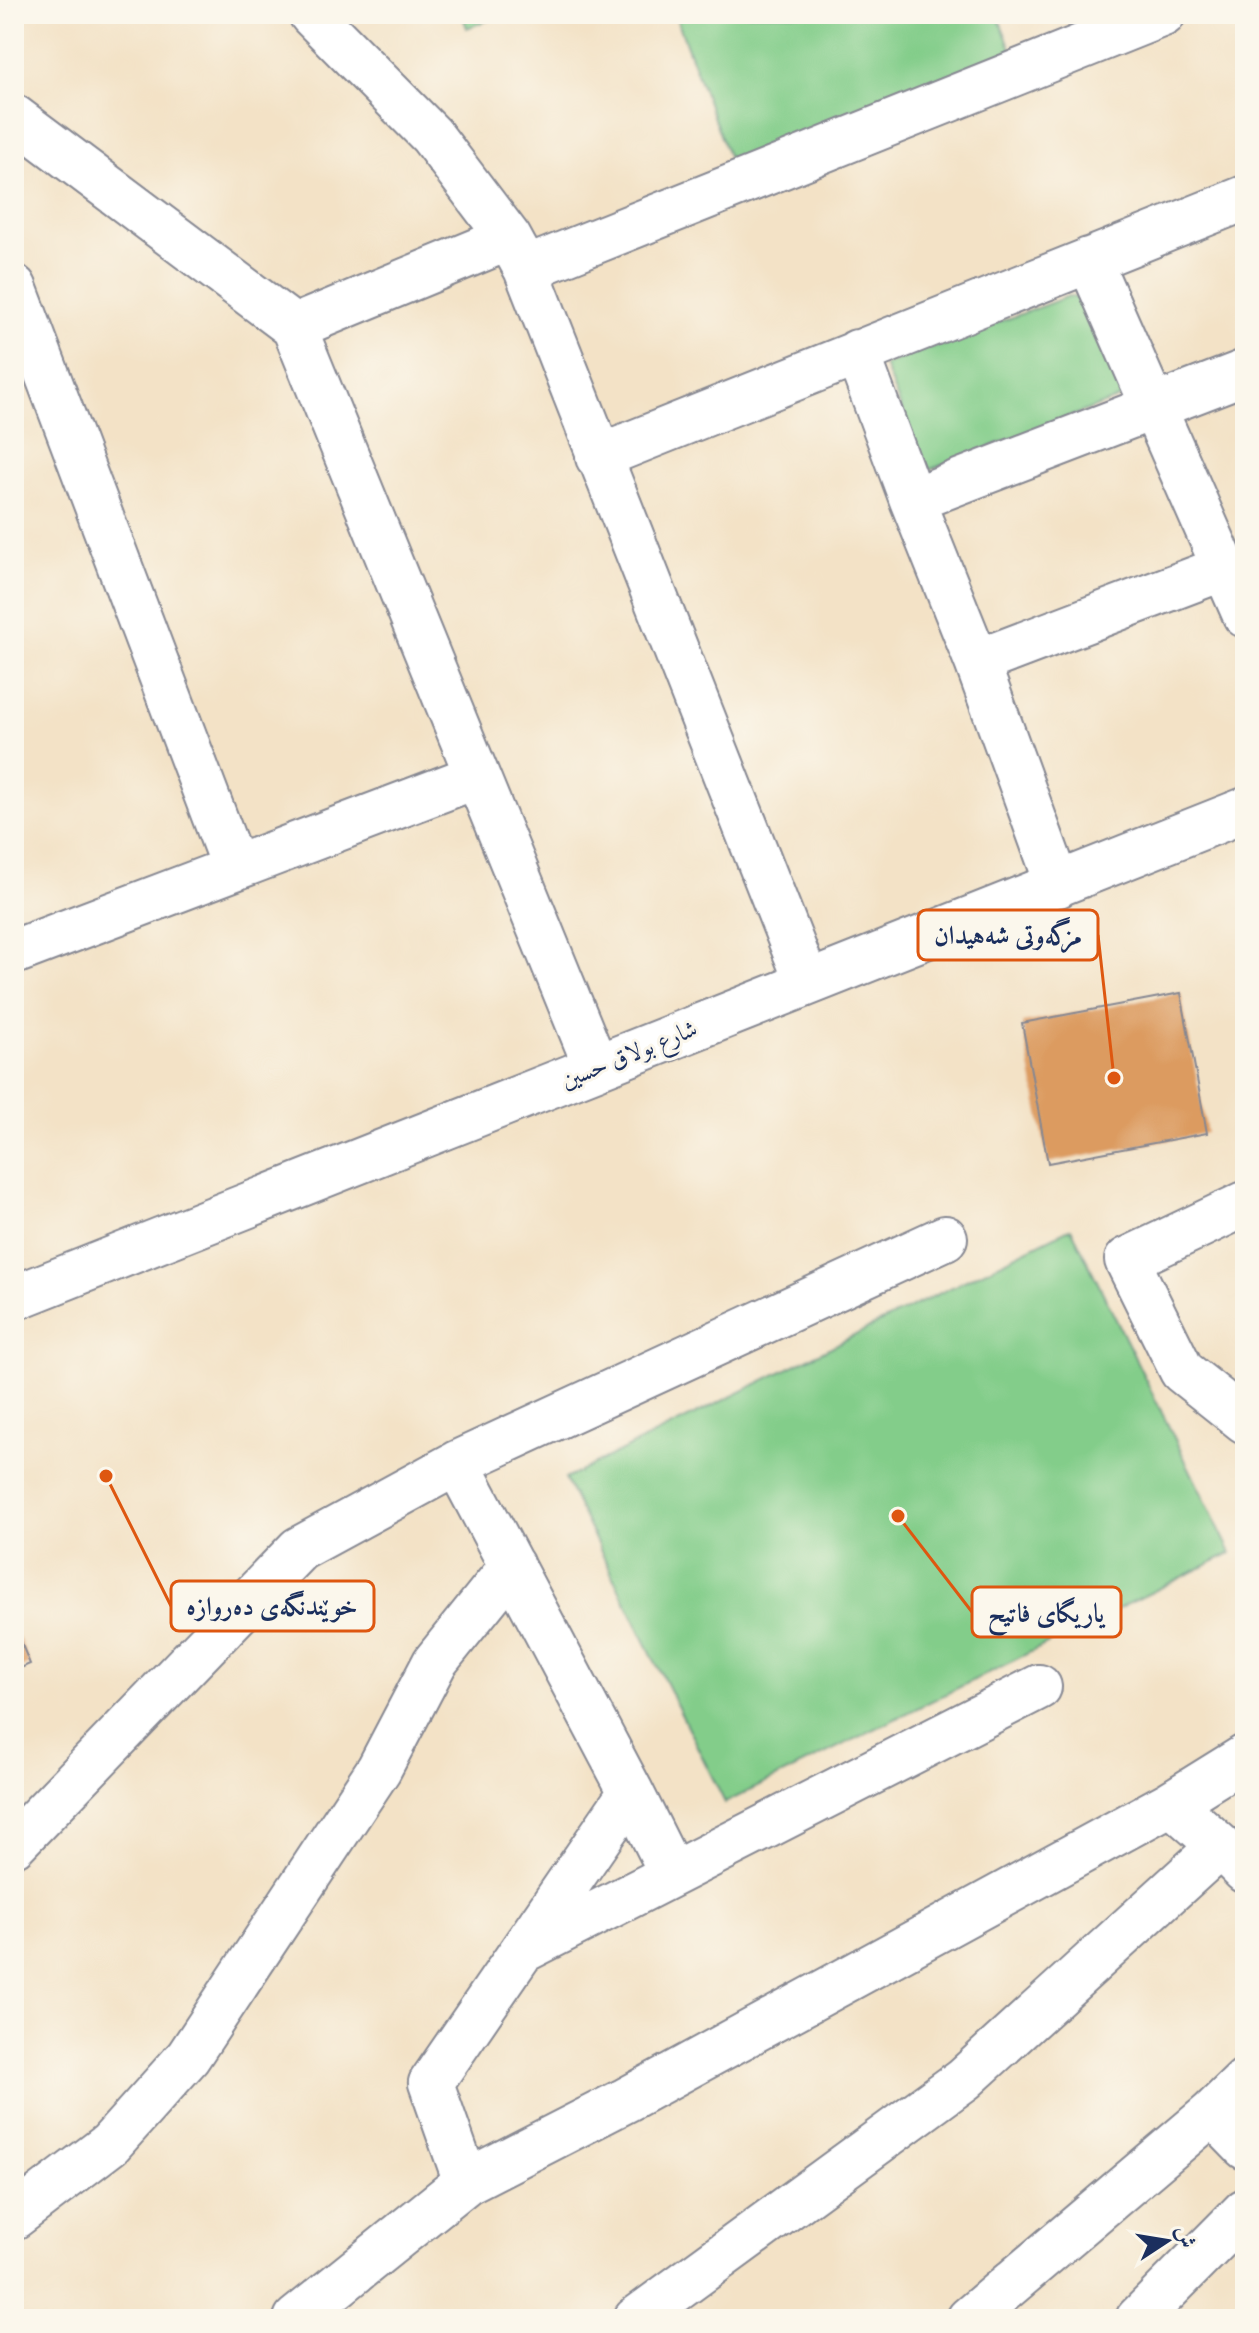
<svg xmlns="http://www.w3.org/2000/svg" width="1259" height="2333" viewBox="0 0 1259 2333" font-family="'Gentium Book Plus',Amiri,serif">
  <style>
    .green { fill: #83cd8a; stroke: #4f7e74; stroke-width: 2 }
    .building { fill: #dc9b60 }
    .lines { fill: none; stroke-linecap: round; stroke-linejoin: round }
    .minor-casing { stroke: #878892; stroke-width: 48 }
    .minor { stroke: #fff; stroke-width: 44 }
    .labels { text-anchor: middle; stroke-width: 6; stroke-linejoin: round; paint-order: stroke }
    .street-label { font-size: 24px; fill: #1b2f5e; stroke: #fbf7ec }
    .leader { fill: none; stroke: #de5710; stroke-width: 3 }
    .callout-dot { fill: #de5710; stroke: #fbf7ec; stroke-width: 3 }
    .callout { fill: #fbf7ec; stroke: #de5710; stroke-width: 3 }
    .callout-label { font-size: 26px; text-anchor: middle; font-weight: bold; fill: #1b2f5e }
  </style>
  <rect width="100%" height="100%" fill="#fbf7ec"/>
  <filter id="ink" filterUnits="userSpaceOnUse"><feTurbulence type="fractalNoise" baseFrequency=".0125" numOctaves="2"/><feDisplacementMap in="SourceGraphic" scale="16" xChannelSelector="R" yChannelSelector="G"/><feConvolveMatrix kernelMatrix="1 2 1 2 8 2 1 2 1" color-interpolation-filters="sRGB"/></filter>
  <filter id="wash" filterUnits="userSpaceOnUse"><feTurbulence type="fractalNoise" baseFrequency=".006" numOctaves="4" result="noise"/><feDisplacementMap in="SourceGraphic" scale="32" xChannelSelector="R" yChannelSelector="G"/><feGaussianBlur stdDeviation="1.8" result="paint"/><feColorMatrix in="noise" values="0 0 0 0 0 0 0 0 0 0 0 0 0 0 0 0 0 1.4 0 .05"/><feComposite in="paint" operator="in"/></filter>
  <g filter="url(#wash)">
    <rect width="100%" height="100%" fill="#f3e2c6"/>
    <path class="green" d="M462 14H505L467 28Z
      M685 14H997L1015 58 731 164 676 17Z
      M1069 296 1096 303 1133 393 926 471 884 365Z
      M1071 1228 1231 1553 725 1803 565 1479Z"/>
    <g id="blocks">
      <path class="building" d="M1181 993 1207 1133 1048 1163 1022 1023Z
        M14 1626 30 1664 14 1671Z"/>
    </g>
  </g>
  <g filter="url(#ink)">
    <use href="#blocks" fill-opacity="0" stroke="#878892" stroke-width="2"/>
    <g class="lines">
      <defs>
        <path id="minor" d="M311 14 431 135 509 238 526 269 807 982
          M14 117 294 327 596 1067
          M1089 260 1245 615
          M526 269 1163 14
          M14 287 234 868
          M294 327 509 238
          M857 352 912 500 977 662 1058 885
          M598 457 1245 198
          M912 500 1245 372
          M977 662 1224 568
          M14 952 477 776
          M1245 1204 1127 1260 1182 1371 1245 1421
          M14 1298 1245 810
          M457 1463 631 1792 672 1874
          M1171 1803 1220 1846 1245 1871
          M14 1844 299 1549 457 1463 945 1238
          M522 1951 1039 1687
          M1212 2113 1245 2147
          M466 2182 431 2083 631 1792
          M14 2217 110 2144 188 2057 379 1769 435 1662 512 1566
          M296 2319 466 2182 626 2100 1171 1803 1245 1757
          M636 2319 964 2079 1220 1846
          M969 2319 1212 2113 1245 2081
          M1138 2319 1245 2211"/>
      </defs>
      <use href="#minor" class="minor-casing"/>
      <use href="#minor" class="minor"/>
    </g>
  </g>
  <g class="labels">
    <g class="street-label">
      <text transform="translate(629 1054) rotate(-22)" y="8">شارع بولاق حسين</text>
    </g>
  </g>
  <path class="leader" d="M1114 1078L1098 935M106 1476L171 1606M898 1516L972 1612"/>
  <g class="callout-dot">
    <circle cx="1114" cy="1078" r="8"/>
    <circle cx="106" cy="1476" r="8"/>
    <circle cx="898" cy="1516" r="8"/>
  </g>
  <g class="callout">
    <rect x="918" y="910" width="180" height="50" rx="8"/>
    <rect x="171" y="1581" width="203" height="50" rx="8"/>
    <rect x="972" y="1587" width="149" height="50" rx="8"/>
  </g>
  <g class="callout-label">
    <text x="1008" y="944">مزگەوتی شەهیدان</text>
    <text x="272" y="1615">خوێندنگەی دەروازە</text>
    <text x="1046" y="1622">یاریگای فاتیح</text>
  </g>
  <rect width="1259" height="2333" fill="none" stroke="#fbf7ec" stroke-width="48"/>
  <g transform="translate(1167 2241) rotate(78)" stroke="#fbf7ec" stroke-width="6" paint-order="stroke">
  <path d="M0-6L14 30L0 20L-14 30Z" fill="#1b2f5e"/>
  <text y="-12" font-size="22" font-weight="bold" text-anchor="middle" fill="#1b2f5e">ش</text>
  </g>
</svg>
